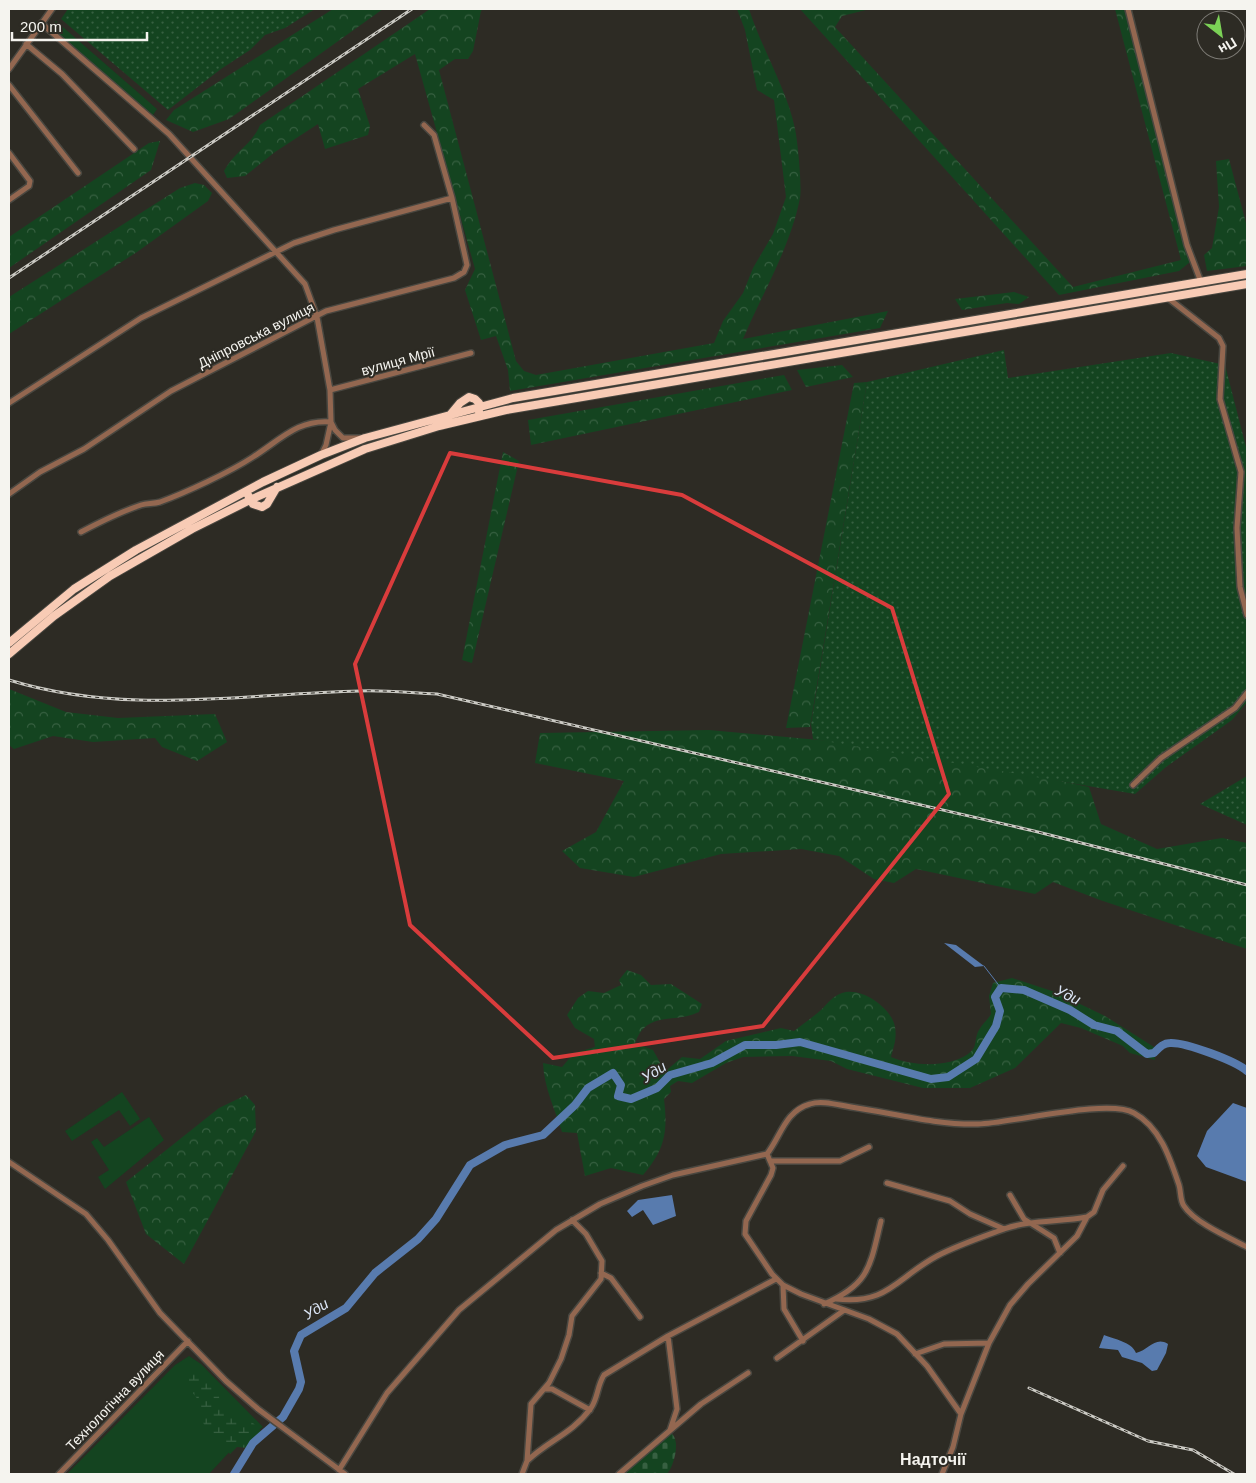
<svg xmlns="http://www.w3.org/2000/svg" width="1256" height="1483" viewBox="0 0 1256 1483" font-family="Helvetica,sans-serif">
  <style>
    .green { fill: #144420 }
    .forest { fill: url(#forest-crowns) }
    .wetland { fill: url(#wetland-marsh) }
    .cemetery { fill: url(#cemetery-stones) }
    .garden { fill: url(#garden-dots) }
    .water { fill: #587bae }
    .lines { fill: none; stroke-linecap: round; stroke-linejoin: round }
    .stream { stroke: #587bae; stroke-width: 1 }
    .river { stroke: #587bae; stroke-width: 8 }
    .minor-casing { stroke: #494740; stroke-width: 8 }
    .highway-casing { stroke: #494740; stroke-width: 10 }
    .minor { stroke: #936750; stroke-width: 5 }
    .highway { stroke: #f8cbb5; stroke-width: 8 }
    .rail-casing { stroke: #cbcac4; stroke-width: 3 }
    .rail { stroke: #2d2b24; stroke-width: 1; stroke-dasharray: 4; stroke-linecap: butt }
    .marked { fill: none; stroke: #d93c3c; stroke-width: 4; stroke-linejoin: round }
    .labels { text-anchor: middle; stroke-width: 4; stroke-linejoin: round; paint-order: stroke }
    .street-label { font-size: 14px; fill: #f5f4ef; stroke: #2d2b24 }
    .water-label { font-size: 15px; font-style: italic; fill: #dbe5f5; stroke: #2d2b24 }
    .quarter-label { font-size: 16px; font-weight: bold; fill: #f5f4ef; stroke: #2d2b24 }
  </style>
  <defs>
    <pattern id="forest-crowns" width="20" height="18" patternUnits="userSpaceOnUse" patternTransform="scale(1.25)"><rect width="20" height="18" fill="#144420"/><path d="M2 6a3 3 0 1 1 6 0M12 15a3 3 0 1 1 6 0" fill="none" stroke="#376041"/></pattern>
    <pattern id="wetland-marsh" width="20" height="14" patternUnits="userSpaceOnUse" patternTransform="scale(1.25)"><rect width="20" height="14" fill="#144420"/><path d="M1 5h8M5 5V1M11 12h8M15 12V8" fill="none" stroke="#376041"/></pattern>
    <pattern id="cemetery-stones" width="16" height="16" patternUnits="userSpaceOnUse" patternTransform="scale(1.25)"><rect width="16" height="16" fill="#144420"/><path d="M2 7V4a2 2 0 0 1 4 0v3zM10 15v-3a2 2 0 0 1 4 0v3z" fill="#376041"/></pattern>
    <pattern id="garden-dots" width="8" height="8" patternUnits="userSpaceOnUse" patternTransform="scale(1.25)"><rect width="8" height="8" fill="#144420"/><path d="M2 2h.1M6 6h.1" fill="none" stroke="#376041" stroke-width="1.8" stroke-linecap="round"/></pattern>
  </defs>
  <rect width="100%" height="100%" fill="#2d2b24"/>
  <path class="green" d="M56 21 157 109 153 115 56 33 51 25Z
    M122 1092 140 1119 130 1126 119 1110 72 1141 65 1131Z
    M149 1117 164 1140 105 1189 98 1177 109 1170 91 1142 97 1138 104 1147Z
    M189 1356 201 1364 263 1427 234 1447 209 1474H67L175 1365Z"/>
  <path class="forest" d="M333 9H383L229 119 193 132 166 120 174 110Z
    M430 9H483L481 11 473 51 468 59H455L439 70 516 361 524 371 536 375 714 343 723 321 743 293 753 268 773 234 786 197 774 100 757 90 745 30 737 9H749C761 47 788 92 795 129 798 143 802 186 800 198 790 248 763 292 743 339L888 311 880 328 510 391 508 370 496 336 481 340 465 290 475 269 415 54 358 89 370 126 368 135 325 149 318 124 275 152 245 176 227 178 224 171C234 152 252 145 260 125Z
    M800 9H870L842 16 835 27 1073 287 1181 260 1115 9H1124L1190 262 1179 271 1059 295Z
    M160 141 151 170 9 268V237L149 143Z
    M1229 159 1247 227V266L1207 271 1204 255 1212 248 1219 207 1216 161Z
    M195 183 204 185 212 193 208 201 137 252 9 334V297L180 188Z
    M1014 292 1029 297 1019 304 1007 303 962 310 955 299Z
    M842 365 853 377 806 387 797 370Z
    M784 375 792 390 531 445 528 420Z
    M867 382 810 727 786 728 854 383Z
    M503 452 519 461 472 663 462 660Z
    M9 689 66 712 118 718 215 714 227 742 197 761 162 747 155 738 93 742 53 736 14 749 9 745Z
    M709 730 906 748 1089 787 1101 824 1157 849 1222 838 1247 843V949L1100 900 1053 882 1035 894 916 869 894 883 874 879 839 856 801 849 721 854 634 877 580 868 562 851 596 832 624 781 535 763 540 733Z
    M627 970 641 975 651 985 671 984 702 1004 699 1012C674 1024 647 1010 635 1043L653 1050 666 1073 668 1069 682 1057 700 1059 726 1041 781 1028 794 1031C803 1024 813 1017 821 1010 828 1003 833 996 842 993 861 986 892 1008 895 1027 897 1038 894 1046 891 1057 911 1066 949 1068 968 1054 978 1048 974 1038 979 1030 982 1024 988 1020 991 1014L989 996 993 983 1012 978 1055 992 1105 1016 1154 1047 1155 1060 1130 1053 1123 1046 1081 1028 1061 1023 1015 1068 970 1088H923L847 1069 831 1061 792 1056 743 1057 726 1063 692 1083 678 1081 670 1086 671 1092 664 1099C668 1132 665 1149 643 1175L611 1168 585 1176 577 1133 562 1132C555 1109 544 1088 543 1063L562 1067 574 1053 595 1047 594 1039 575 1028 567 1015 578 998 588 991 604 993 621 985 619 980Z
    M246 1095 255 1105 256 1131 184 1264 146 1234 126 1182 219 1108Z"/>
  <path class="wetland" d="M189 1366 210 1384 226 1408 238 1418 253 1423 262 1432 248 1448 237 1447 230 1454C214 1437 197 1425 199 1401L189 1388Z"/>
  <path class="cemetery" d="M671 1433C681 1440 674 1466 667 1474H618Z"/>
  <path class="garden" d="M68 9H315L285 28 265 35 250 50 221 69 168 110 61 19Z
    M1004 350 1008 378 1171 353 1225 365 1247 451V702L1232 720 1166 767 1135 794 813 739 811 724 867 382Z
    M1247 776V825L1200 804Z"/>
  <path class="water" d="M944 943 956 945 984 966 975 967Z
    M1233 1103 1247 1108V1182L1206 1167 1197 1156 1207 1131Z
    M672 1195 676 1216 653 1225 643 1210 632 1217 627 1211 638 1200Z
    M1104 1335C1114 1339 1132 1342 1136 1353 1149 1350 1155 1336 1168 1344L1166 1353 1157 1370 1152 1371 1142 1363 1122 1357 1118 1350 1099 1348Z"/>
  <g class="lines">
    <path class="stream" d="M984 966 1001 988"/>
    <path class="river" d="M234 1474 253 1443 283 1417 299 1389 301 1382 294 1351 301 1335 346 1308 375 1273 418 1239 436 1219 470 1165 505 1145 543 1135 575 1105 588 1088 613 1073 621 1085 618 1096 631 1099 657 1088 670 1075 712 1063 745 1045H776L800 1042 931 1079 948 1077 976 1059 996 1026 1000 1011 995 997 1001 988 1024 990 1070 1010 1094 1025 1117 1031 1147 1054 1154 1053C1159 1048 1163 1043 1170 1043 1185 1042 1236 1061 1247 1071"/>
    <defs>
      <path id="minor" d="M1128 9 1187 245 1201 282
        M41 23 169 134 305 284 317 317 330 390 331 422 326 445 321 455
        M26 44 62 74 134 149
        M9 69 52 9
        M9 85 78 173
        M9 153 30 181 29 186 9 200
        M1168 298 1219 338 1223 346 1220 399 1241 472 1237 528 1240 587 1247 615
        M330 390 471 353
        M9 403 141 318 294 243 334 230 452 198 434 135 424 125
        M331 422 335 430 343 438H360
        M9 494 40 472 84 449 171 391 326 311 454 278 464 272 467 265 452 198
        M81 532C100 522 120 512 141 505 147 503 153 504 160 502 185 493 230 472 253 457 280 440 298 419 331 422
        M1133 785 1161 758 1235 708 1247 693
        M767 1154 773 1168 771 1175 746 1221 745 1234 772 1274 783 1285 801 1294 869 1319 897 1334 927 1366 961 1414 953 1447 942 1474
        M770 1161H840L869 1147
        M9 1162 86 1214 108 1240 160 1313 226 1381 258 1409 345 1474
        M887 1183 950 1201 970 1214 1004 1229
        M1010 1195 1024 1219 1054 1238 1060 1253
        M601 1273 611 1278 640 1317
        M783 1285 784 1309 803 1341
        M836 1299C888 1305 896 1278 937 1256 958 1245 982 1237 1004 1229 1029 1220 1060 1222 1087 1217L1094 1212 1103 1190 1123 1166
        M824 1304C870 1284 870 1266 881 1221
        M668 1336 677 1409 670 1430
        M915 1354 944 1344 989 1343
        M777 1358 843 1311
        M544 1389H552L590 1410
        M961 1414 989 1343 1010 1305 1028 1284 1077 1236 1087 1217
        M527 1461C549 1440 572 1434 591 1408 598 1398 597 1386 604 1375L668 1336 776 1279
        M339 1470 387 1393 459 1310 556 1230 600 1204 642 1186 673 1175 767 1154C781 1136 785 1111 810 1104 822 1100 838 1105 851 1107 893 1113 935 1125 978 1124 1013 1123 1108 1098 1134 1113 1160 1127 1170 1158 1179 1185 1181 1191 1180 1201 1184 1206 1195 1223 1230 1238 1247 1247
        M59 1474 188 1341
        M522 1474 527 1461 531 1404 549 1383 561 1359 569 1335 572 1316 601 1279 602 1261 586 1234 572 1220
        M619 1474 701 1404 748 1373"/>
      <path id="highway" d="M450 415 460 403 469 397 475 399 479 403V412
        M248 495 253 504 262 507 267 504 277 487
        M9 643 74 589 136 550 263 482 321 455 365 438 513 398 1247 274
        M9 654 54 616 110 576 192 529 250 500 365 449 439 426 506 410 1247 284"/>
    </defs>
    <use href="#minor" class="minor-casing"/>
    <use href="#highway" class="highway-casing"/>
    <use href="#minor" class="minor"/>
    <use href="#highway" class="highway"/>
    <defs>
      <path id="rail" d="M9 278 412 9
        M9 680C126 716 240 694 360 691 386 690 411 693 437 694L1034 831 1247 885
        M1029 1388 1148 1441 1193 1450 1234 1474"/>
    </defs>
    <use href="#rail" class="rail-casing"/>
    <use href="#rail" class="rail"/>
  </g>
  <path class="marked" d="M450 453 682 495 892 608 949 794 763 1026 553 1058 410 925 355 664Z"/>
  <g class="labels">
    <g class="street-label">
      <text transform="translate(256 335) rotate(-27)" y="5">Дніпровська вулиця</text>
      <text transform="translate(398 361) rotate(-15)" y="5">вулиця Мрії</text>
      <text transform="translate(115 1400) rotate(-46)" y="5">Технологічна вулиця</text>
    </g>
    <g class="water-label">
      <text transform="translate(1068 995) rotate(26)" y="5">Уди</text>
      <text transform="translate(654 1072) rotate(-32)" y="5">Уди</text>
      <text transform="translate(316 1309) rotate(-31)" y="5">Уди</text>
    </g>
    <g class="quarter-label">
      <text x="933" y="1465">Надточії</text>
    </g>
  </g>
  <rect width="1256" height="1483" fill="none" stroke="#f5f4ef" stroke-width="20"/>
  <g transform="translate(1221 35) rotate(149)"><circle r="24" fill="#2d2b24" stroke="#7d7b75"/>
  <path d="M0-4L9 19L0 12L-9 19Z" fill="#7bd156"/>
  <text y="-8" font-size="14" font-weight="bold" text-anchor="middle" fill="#f5f4ef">Пн</text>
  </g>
  <path d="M12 32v8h135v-8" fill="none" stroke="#f5f4ef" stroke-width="2.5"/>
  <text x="20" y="32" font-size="15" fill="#f5f4ef" stroke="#2d2b24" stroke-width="4" paint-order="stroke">200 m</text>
</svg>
